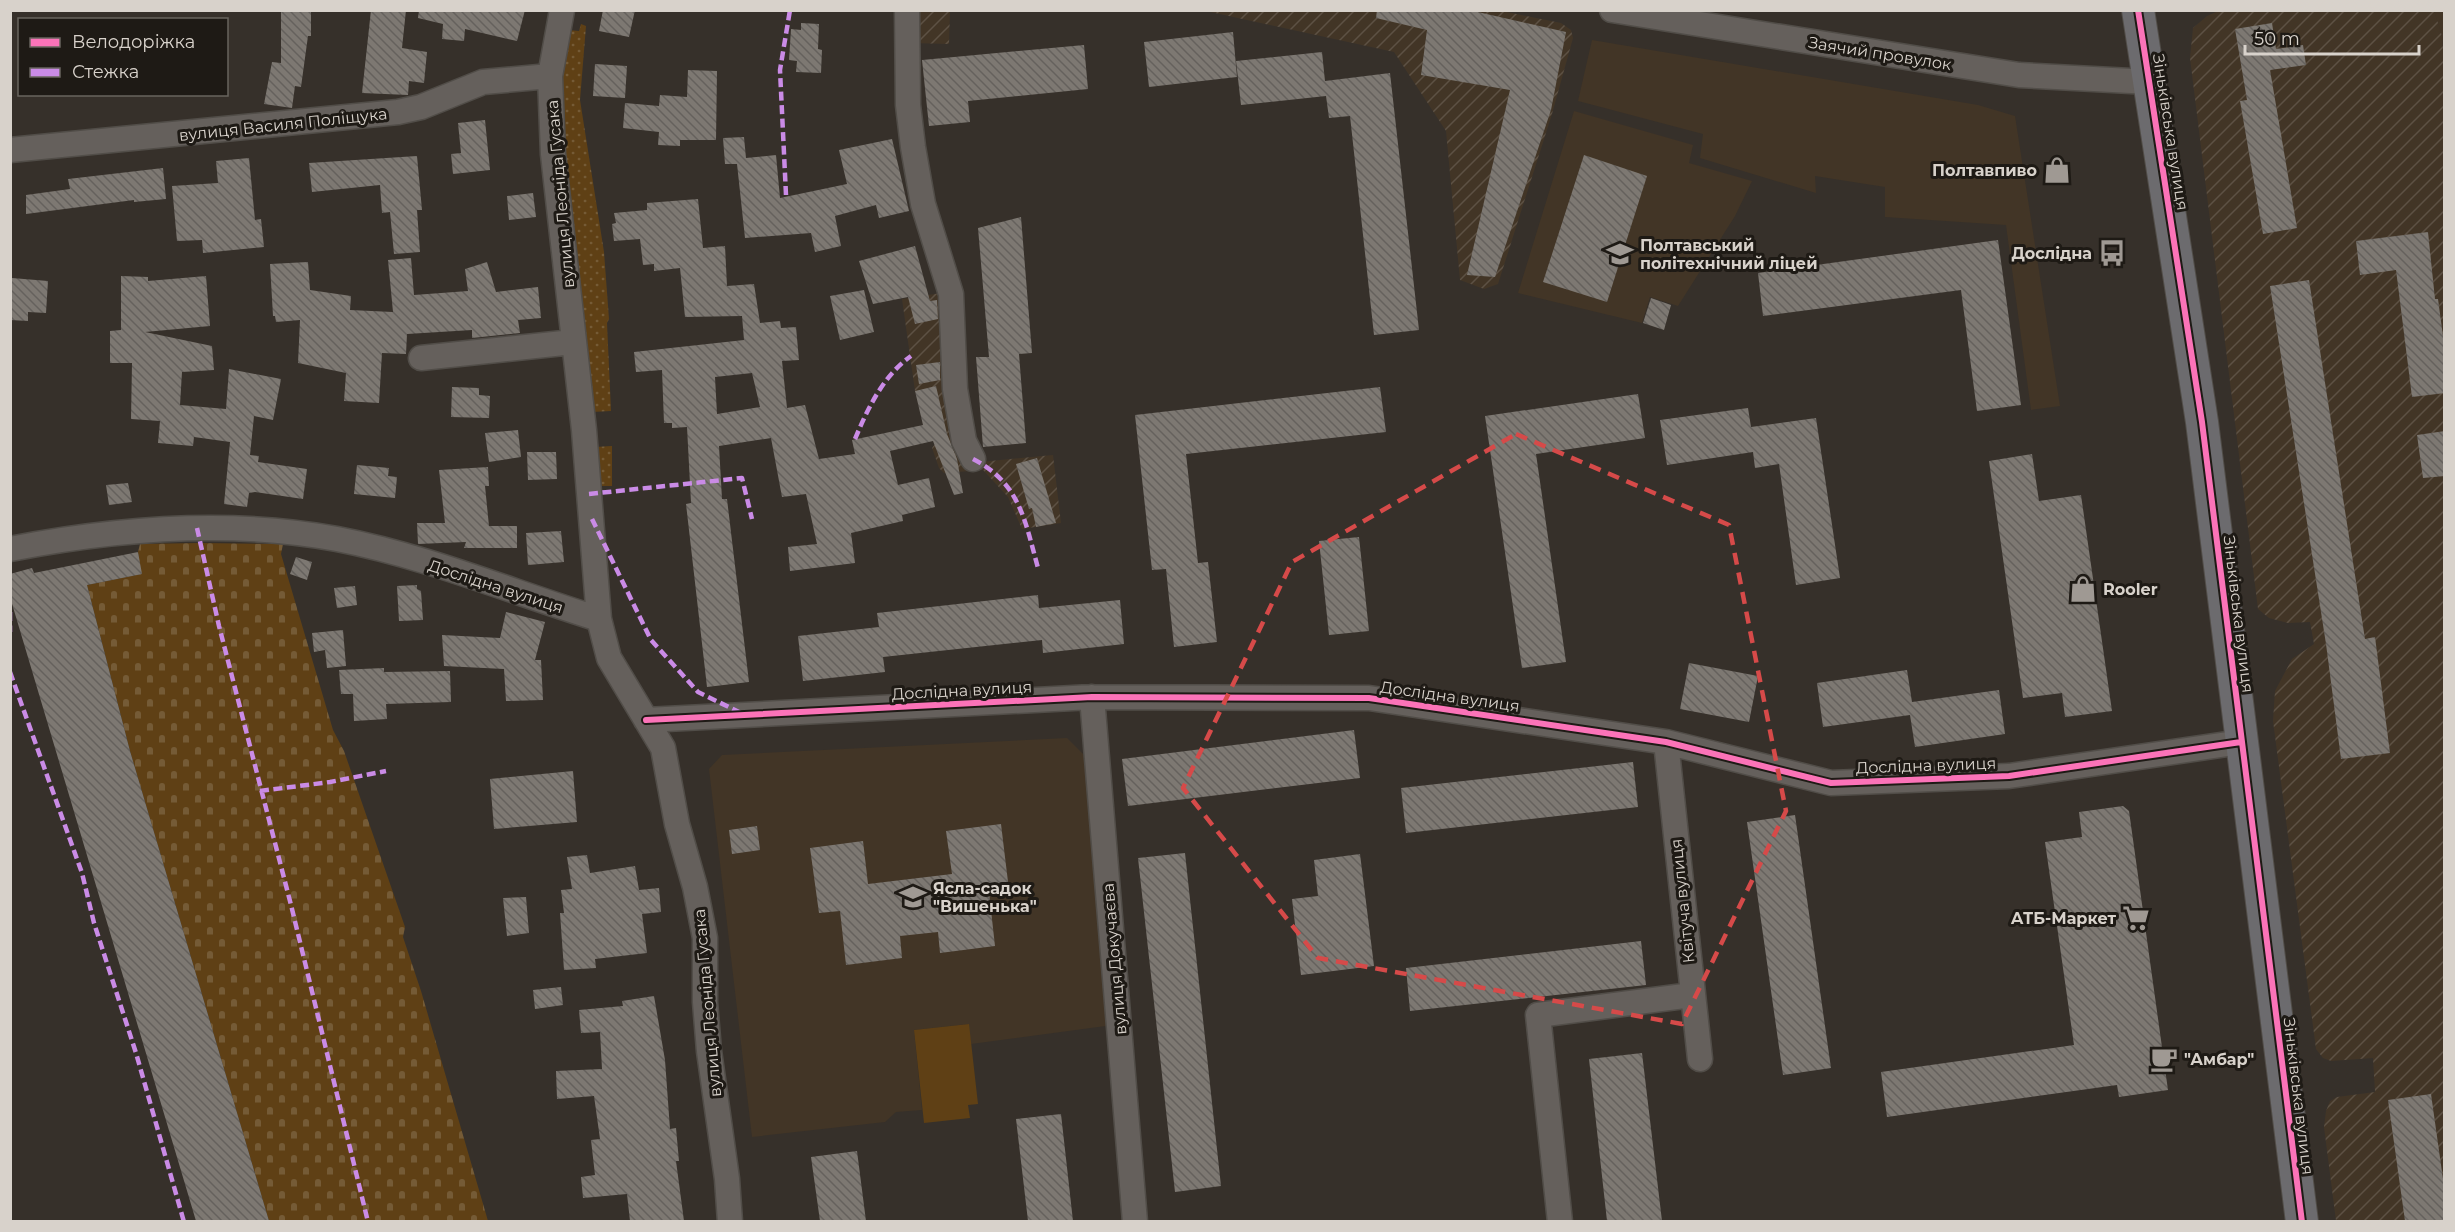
<svg xmlns="http://www.w3.org/2000/svg" width="2455" height="1232" viewBox="0 0 2455 1232" font-family="Montserrat,sans-serif">
  <style>
    .built { fill: #423526 }
    .industrial { fill: url(#industrial-furrows) }
    .grass { fill: url(#grass-dots) }
    .cemetery { fill: url(#cemetery-stones) }
    .pitch { fill: #5f4015 }
    .building { fill: url(#building-back-hatch); fill-rule: evenodd }
    .lines { fill: none; stroke-linecap: round; stroke-linejoin: round }
    .minor-casing { stroke: #514d48; stroke-width: 27 }
    .major-casing { stroke: #514d48; stroke-width: 34 }
    .minor { stroke: #65605c; stroke-width: 24 }
    .major { stroke: #6c6b6e; stroke-width: 32 }
    .quiet { stroke: #ca8be6; stroke-width: 4.5; stroke-dasharray: 9 4.5; stroke-linecap: butt }
    .cycleway-casing { stroke: #1e1a15; stroke-width: 10 }
    .cycleway { stroke: #fb73b8; stroke-width: 6 }
    .marked { fill: none; stroke: #d64a49; stroke-width: 4.5; stroke-dasharray: 12 8; stroke-linejoin: round }
    .labels { text-anchor: middle; stroke-width: 6; stroke-linejoin: round; paint-order: stroke }
    .street-label { font-size: 16px; fill: #d8d2cb; stroke: #1e1a15 }
    .poi-label { font-size: 16px; font-weight: bold; fill: #d8d2cb; stroke: #1e1a15; text-anchor: start }
  </style>
  <defs>
    <pattern id="industrial-furrows" width="10" height="10" patternUnits="userSpaceOnUse" patternTransform="scale(1.5)"><rect width="10" height="10" fill="#423526"/><path d="M-1 1l2-2M0 10L10 0M9 11l2-2" fill="none" stroke="#5d5144"/></pattern>
    <pattern id="grass-dots" width="8" height="8" patternUnits="userSpaceOnUse" patternTransform="scale(1.5)"><rect width="8" height="8" fill="#5f4015"/><path d="M2 2h.1M6 6h.1" fill="none" stroke="#755b36" stroke-width="1.8" stroke-linecap="round"/></pattern>
    <pattern id="cemetery-stones" width="16" height="16" patternUnits="userSpaceOnUse" patternTransform="scale(1.5)"><rect width="16" height="16" fill="#5f4015"/><path d="M2 7V4a2 2 0 0 1 4 0v3zM10 15v-3a2 2 0 0 1 4 0v3z" fill="#755b36"/></pattern>
    <pattern id="building-back-hatch" width="6" height="6" patternUnits="userSpaceOnUse" patternTransform="scale(1.5)"><rect width="6" height="6" fill="#7d7872"/><path d="M-1 5l2 2M0 0l6 6M5-1l2 2" fill="none" stroke="#65615d"/></pattern>
  </defs>
  <rect width="100%" height="100%" fill="#36302a"/>
  <path class="built" d="M2434 11H2444V63L2442 36Z
    M1592 40 1978 105 2015 116 2060 406 2031 410 2006 225 1885 217V187L1815 176 1816 193 1700 158 1703 134 1578 101Z
    M1574 111 1693 145 1689 163 1752 181 1735 216 1678 306 1650 297 1642 323 1518 293Z
    M1067 738 1091 762 1113 1025 971 1044 968 1024 914 1030 922 1110 896 1112 885 1122 752 1137 709 769 722 755Z"/>
  <path class="industrial" d="M2434 10 2442 36 2444 63V1221H2336L2324 1127 2326 1111 2330 1101 2337 1097 2375 1092 2373 1058 2331 1061 2323 1058 2316 1049 2273 721 2275 691 2292 659 2314 644 2310 622 2288 623 2269 618 2258 609 2190 58 2193 28 2207 16 2218 11Z
    M911 11H950L949 44 910 43Z
    M1206 11H1502L1561 23 1571 30 1573 38 1552 114 1498 284 1484 289 1460 280 1446 131 1394 52Z
    M941 293 970 463 1053 455 1061 523 1022 529 1008 497 983 470 944 473 939 468 932 448 935 444 915 391 902 299Z"/>
  <path class="grass" d="M581 24 586 26 580 100 604 252 609 319 607 323 611 411 592 412 564 182 561 82 568 30 579 31Z
    M612 446V486H598L595 447Z"/>
  <path class="cemetery" d="M200 543 283 544 281 554 333 730 344 751 405 927 403 937 421 991 488 1221H269L130 751 87 585 141 574 138 552 140 544Z"/>
  <path class="pitch" d="M969 1024 978 1104 968 1105 970 1118 924 1123 914 1030Z"/>
  <path class="building" d="M281 10H311V36H308L301 87 295 86 292 108 264 104 272 62 281 63Z
    M371 10H406L402 48 427 52 424 83 409 81 408 95 362 93Z
    M419 10H525L517 41 465 29 464 41 442 39 443 24 418 18Z
    M603 10H635L629 37 599 31Z
    M1377 10H1469L1566 32 1551 110 1495 277 1467 275 1510 90 1421 75 1427 30 1376 18Z
    M801 23 819 24 818 49 822 50 821 73 796 72 797 61 789 60 791 29 801 30Z
    M2272 23 2276 49 2303 45 2306 65 2270 70 2297 228 2263 234 2240 101 2247 100 2235 29Z
    M1233 32 1237 77 1149 87 1144 42Z
    M1084 45 1088 89 968 101 970 122 929 126 922 60Z
    M1322 52 1325 81 1390 73 1419 330 1374 335 1350 116 1329 118 1326 96 1241 105 1236 61Z
    M595 64 627 66 625 98 593 96Z
    M688 70 717 71 716 140H680V146L658 145 659 132 623 128 625 103 659 106 660 95 687 97Z
    M485 120 490 170 453 174 451 154 461 153 458 123Z
    M744 137 746 158 776 155 780 198 847 184 839 150 892 139 909 211 879 218 876 205 835 216 841 246 815 252 811 233 745 238 737 164H725L723 138Z
    M1584 155 1647 176 1607 302 1543 282Z
    M417 156 422 210H417L420 252 394 254 390 212 382 213 380 185 312 192 309 163Z
    M249 158 255 220 261 219 264 247 203 253 202 240 177 241 172 186 218 183 216 161Z
    M163 168 166 199 134 202V200L26 214V195L70 189 68 179Z
    M533 193 536 217 509 220 507 196Z
    M698 199 703 248 725 246 727 286 754 284 760 323 780 321 781 328 796 327 799 360 782 361 787 408 805 405 819 459 855 454 852 440 923 425 915 391 936 386 947 434 957 459 963 493 954 495 933 441 890 451 898 485 929 478 935 507 902 515 903 521 851 533 855 563 790 571 788 547 817 544 806 494 782 497 771 438 719 446 722 499H727L749 682 707 687 686 504 691 503 687 427 672 428V423H664L662 370 636 372 634 352 744 340 742 316 685 317 680 268 654 271V264L643 265 640 239 614 241 612 224 616 223 614 213 647 210V203ZM752 373 760 407 717 414 715 377Z
    M1021 217 1032 353 1019 354 1026 443 983 447 976 357H989L978 228Z
    M2428 232 2435 299H2438L2445 351V393L2412 397 2396 270 2360 275 2356 241Z
    M1998 240 2021 405 1977 411 1961 290 1763 316 1758 273Z
    M915 246 930 301 937 300 938 319 915 324 908 297 873 304 859 261Z
    M411 258 414 295 468 291 465 269 487 262 496 292 538 287 541 318 518 320 520 333 472 338V330L407 334 406 354 382 353 379 403 344 401 346 373 298 363 300 320 276 322 275 316H273L270 264 308 262 310 290 351 296 350 310 393 312 388 260Z
    M121 276 148 277V281L206 276 210 326 145 332 212 346 214 370 182 372 180 405 226 409 229 369 281 379 273 420 254 416 250 455 259 456 258 462 307 469 303 499 255 492 249 493 247 507 224 504 230 442 194 437 193 446 158 443 160 421 131 419 132 363H110V331L121 330Z
    M12 278 48 281 46 313 28 312V321L10 320Z
    M2309 280 2365 639 2375 637 2390 753 2341 759 2326 644 2270 286Z
    M864 290 874 332 840 340 830 296Z
    M1651 298 1671 305 1664 330 1643 323Z
    M940 362V380L919 384 916 365Z
    M452 387 479 388V395L490 396 489 418 451 417Z
    M1380 387 1386 432 1186 454 1198 563 1208 562 1217 642 1174 647 1166 569 1152 570 1135 415Z
    M1638 394 1645 438 1536 454 1566 662 1522 668 1485 416Z
    M1748 408 1751 427 1816 418 1840 578 1796 585 1779 464 1755 468 1753 452 1667 465 1660 420Z
    M518 430 521 457 489 462 485 433Z
    M2445 431V476L2423 478 2417 435Z
    M527 452H556L557 479 528 480Z
    M2032 454 2039 501 2081 495 2112 711 2065 717 2062 693 2023 698 1989 461Z
    M1037 458 1056 523 1036 527 1032 508 1029 509 1016 464Z
    M357 465 389 468 388 476 397 477 395 498 354 494Z
    M488 467 489 486H485L489 526H517V548H464L466 542 418 544 417 523H445L439 470Z
    M128 483 132 502 109 505 106 485Z
    M561 531 564 562 528 565 526 533Z
    M1359 537 1369 631 1329 635 1319 541Z
    M138 552 142 574 87 585 130 751 269 1221H196L10 597V574L32 568 34 573Z
    M296 557 312 562 307 580 290 574Z
    M417 585V589L421 591 423 620 399 621 397 586Z
    M355 586 357 605 337 608 334 588Z
    M1038 595 1039 608 1120 600 1124 644 1043 653 1042 640 883 657 885 672 803 681 798 636 879 627 877 613Z
    M506 612 545 622 535 660H541L543 700 506 701 504 669 444 666 442 635 500 638Z
    M343 630 346 666 327 668 325 650 314 652 312 633Z
    M1689 663 1758 676 1749 722 1680 709Z
    M384 668V672L450 671 451 702 386 704 387 719 354 721 353 694H341L339 670Z
    M1907 670 1912 702 1999 690 2005 734 1915 747 1910 715 1823 727 1817 683Z
    M1354 730 1360 778 1128 806 1122 759Z
    M1633 762 1638 807 1406 833 1401 788Z
    M573 771 577 822 494 829 490 779Z
    M2123 806 2129 811 2168 1090 2119 1097 2117 1085 1887 1117 1881 1072 2074 1045 2045 842 2082 837 2079 812Z
    M1795 815 1831 1068 1783 1075 1747 822Z
    M1001 824 1009 890 989 892 995 946 940 953 938 932 900 936 902 958 846 965 840 911 819 913 810 848 863 841 868 884 952 874 946 831Z
    M757 826 760 850 732 854 729 830Z
    M1185 853 1221 1186 1175 1192 1138 858Z
    M1360 854 1374 966 1301 975 1292 899 1318 896 1314 860Z
    M587 855 590 873 635 866 639 890 659 888 661 912 642 914 647 953 595 959 596 968 564 970 560 913H564L561 890 572 889 567 857Z
    M526 897 529 933 507 936 503 898Z
    M1641 941 1646 985 1410 1011 1406 968Z
    M561 987 563 1005 535 1009 533 990Z
    M654 996 665 1060 670 1129 676 1128 679 1161H676L684 1221H630L627 1194 583 1198 581 1177 595 1175 591 1140 600 1139 594 1096 557 1099 556 1071 602 1069 600 1032 581 1033 579 1010 623 1006 622 1001Z
    M1642 1053 1662 1221H1607L1589 1059Z
    M2431 1094 2445 1193V1221H2405L2388 1100Z
    M1061 1114 1073 1221H1028L1016 1119Z
    M857 1151 866 1221H820L811 1157Z"/>
  <g class="lines">
    <defs>
      <path id="minor" d="M562 10 550 76 553 154 584 430 599 619
        M907 10 908 105 913 147 923 204 951 294 955 389 964 441 973 459
        M1612 10 2019 75 2150 82
        M10 150 398 112 421 107 483 82 550 76
        M421 358 573 342
        M10 549C118 528 229 519 337 539 426 556 512 592 599 619L609 658 663 748 677 824 695 887 705 938V1002L709 1051 727 1179 730 1222
        M1092 697 1135 1222
        M646 720 1092 697 1369 698 1666 742 1831 783 2009 776 2241 742
        M1666 742 1700 1059
        M1560 1222 1538 1015 1692 995"/>
      <path id="major" d="M2138 10 2202 422 2302 1222"/>
    </defs>
    <use href="#minor" class="minor-casing"/>
    <use href="#major" class="major-casing"/>
    <use href="#minor" class="minor"/>
    <use href="#major" class="major"/>
    <path class="quiet" d="M786 195 780 70 790 10
      M855 439C868 408 883 376 911 356
      M973 459C1020 483 1025 521 1038 568
      M589 494 742 478 752 519
      M592 519 651 640 698 692 741 713
      M197 528 219 626 291 905 368 1222
      M10 612V632
      M10 672 82 873 94 923 136 1053 184 1222
      M260 791 330 782 386 771"/>
    <defs>
      <path id="cycleway" d="M2138 10 2202 422 2302 1222
        M646 720 1092 697 1369 698 1666 742 1831 783 2009 776 2241 742"/>
    </defs>
    <use href="#cycleway" class="cycleway-casing"/>
    <use href="#cycleway" class="cycleway"/>
  </g>
  <path class="marked" d="M1516 434 1729 525 1786 811 1682 1024 1318 958 1183 788 1292 562Z"/>
  <defs>
    <symbol id="shop-bare" viewBox="-9 -9 18 18"><path d="M-5-2.5h2.3a2.7 3.5 0 0 1 5.4 0H5L5.5 6h-11ZM-1.5-2.5h3a1.5 2.3 0 0 0-3 0Z" fill="#9f9993" stroke="#1e1a15" stroke-width="2.5" paint-order="stroke"/></symbol>
    <symbol id="bus-bare" viewBox="-9 -9 18 18"><path d="M-5-6H5V4H4V6H2V4H-2V6H-4V4H-5ZM-3.5-4V0h7V-4ZM-3.5 1.2v1.5H-2V1.2ZM2 1.2v1.5H3.5V1.2Z" fill="#9f9993" stroke="#1e1a15" stroke-width="2.5" paint-order="stroke"/></symbol>
    <symbol id="university-bare" viewBox="-9 -9 18 18"><path d="M0-5L7-2L0 1L-7-2ZM-4 1L0 2.5L4 1V4Q0 6-4 4Z" fill="#9f9993" stroke="#1e1a15" stroke-width="2.5" paint-order="stroke"/></symbol>
    <symbol id="school-bare" viewBox="-9 -9 18 18"><path d="M0-5L7-2L0 1L-7-2ZM-4 1L0 2.5L4 1V4Q0 6-4 4Z" fill="#9f9993" stroke="#1e1a15" stroke-width="2.5" paint-order="stroke"/></symbol>
    <symbol id="supermarket-bare" viewBox="-9 -9 18 18"><path d="M-6-5.5h2.5l.6 2H6L4.5 2H-2.5L-4.4-4H-6ZM-1.5 3.2a1.3 1.3 0 1 0 .1 0ZM3 3.2a1.3 1.3 0 1 0 .1 0Z" fill="#9f9993" stroke="#1e1a15" stroke-width="2.5" paint-order="stroke"/></symbol>
    <symbol id="cafe-bare" viewBox="-9 -9 18 18"><path d="M-5.5-4.5H6V0H3Q3 3.5 0 3.5H-2.5Q-5.5 3.5-5.5 0ZM3-3.2v2h1.7v-2ZM-6 4.5H4V6H-6Z" fill="#9f9993" stroke="#1e1a15" stroke-width="2.5" paint-order="stroke"/></symbol>
  </defs>
  <g fill-rule="evenodd">
    <use href="#shop-bare" x="2038" y="151" width="38" height="38"/>
    <use href="#bus-bare" x="2093" y="234" width="38" height="38"/>
    <use href="#university-bare" x="1601" y="235" width="38" height="38"/>
    <use href="#shop-bare" x="2064" y="570" width="38" height="38"/>
    <use href="#school-bare" x="894" y="878" width="38" height="38"/>
    <use href="#supermarket-bare" x="2117" y="899" width="38" height="38"/>
    <use href="#cafe-bare" x="2145" y="1040" width="38" height="38"/>
  </g>
  <g class="labels">
    <g class="street-label">
      <text transform="translate(1880 53) rotate(9)" y="6">Заячий провулок</text>
      <text transform="translate(283 124) rotate(-6)" y="6">вулиця Василя Поліщука</text>
      <text transform="translate(2171 132) rotate(81)" y="6">Зіньківська вулиця</text>
      <text transform="translate(560 194) rotate(-95)" y="6">вулиця Леоніда Гусака</text>
      <text transform="translate(496 586) rotate(18)" y="6">Дослідна вулиця</text>
      <text transform="translate(2239 614) rotate(83)" y="6">Зіньківська вулиця</text>
      <text transform="translate(962 690) rotate(-3)" y="6">Дослідна вулиця</text>
      <text transform="translate(1450 696) rotate(8)" y="6">Дослідна вулиця</text>
      <text transform="translate(1926 765) rotate(-2)" y="6">Дослідна вулиця</text>
      <text transform="translate(1682 901) rotate(-96)" y="6">Квітуча вулиця</text>
      <text transform="translate(1114 959) rotate(-95)" y="6">вулиця Докучаєва</text>
      <text transform="translate(707 1003) rotate(-95)" y="6">вулиця Леоніда Гусака</text>
      <text transform="translate(2299 1096) rotate(83)" y="6">Зіньківська вулиця</text>
    </g>
    <g class="poi-label">
      <text x="2037" y="176" text-anchor="end">Полтавпиво</text>
      <text x="1640" y="251">Полтавський<tspan x="1640" dy="18">політехнічний ліцей</tspan></text>
      <text x="2092" y="259" text-anchor="end">Дослідна</text>
      <text x="2103" y="595">Rooler</text>
      <text x="933" y="894">Ясла-садок<tspan x="933" dy="18">"Вишенька"</tspan></text>
      <text x="2116" y="924" text-anchor="end">АТБ-Маркет</text>
      <text x="2184" y="1065">"Амбар"</text>
    </g>
  </g>
  <rect width="2455" height="1232" fill="none" stroke="#d8d2cb" stroke-width="24"/>
  <rect x="18" y="18" width="210" height="78" fill="#1e1a15" stroke="#68645e" stroke-width="1.5"/>
  <rect x="30" y="38" width="30" height="9" fill="#fb73b8" stroke="#68645e" stroke-width="1.5"/>
  <text x="72" y="48" font-size="18" fill="#d8d2cb">Велодоріжка</text>
  <rect x="30" y="68" width="30" height="9" fill="#ca8be6" stroke="#68645e" stroke-width="1.5"/>
  <text x="72" y="78" font-size="18" fill="#d8d2cb">Стежка</text>
  <path d="M2245 45v9h174v-9" fill="none" stroke="#d8d2cb" stroke-width="3"/>
  <text x="2254" y="45" font-size="18" fill="#d8d2cb" stroke="#1e1a15" stroke-width="4.5" paint-order="stroke">50 m</text>
</svg>
